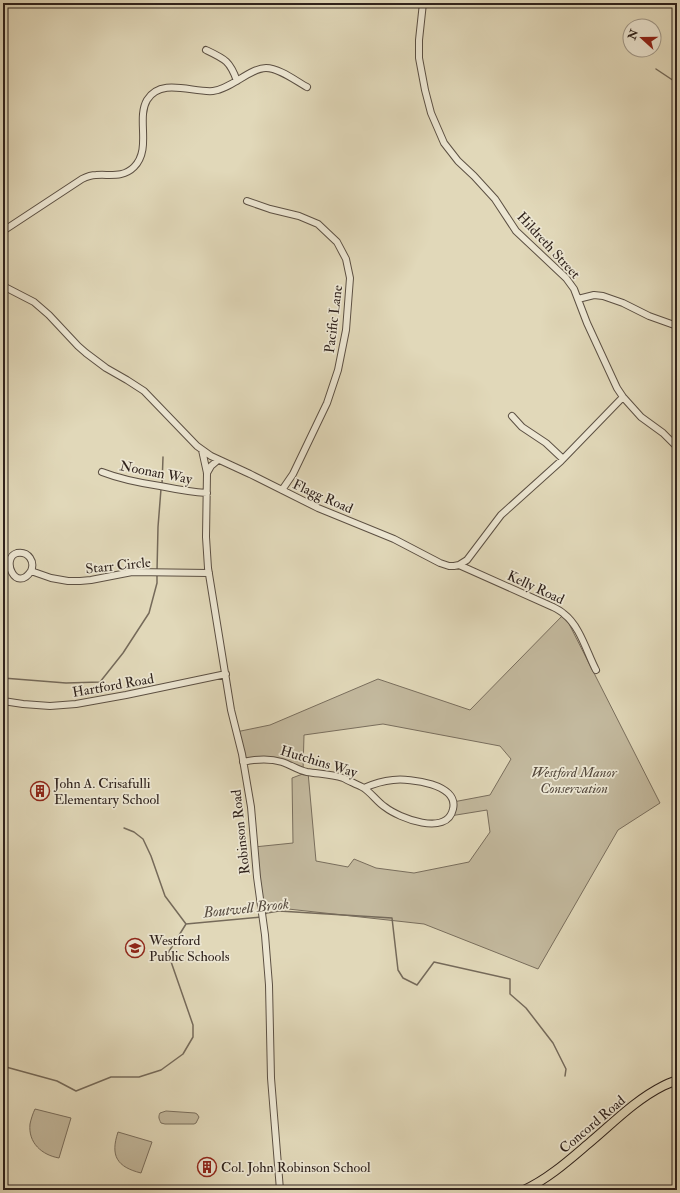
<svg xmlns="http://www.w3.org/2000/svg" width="680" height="1193" viewBox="0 0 680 1193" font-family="'IM FELL Double Pica',serif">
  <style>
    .green { fill: #c3b99e; stroke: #796e5d }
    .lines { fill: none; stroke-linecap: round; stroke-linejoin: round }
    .stream { stroke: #756a5a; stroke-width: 1.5 }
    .minor-casing { stroke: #5c5043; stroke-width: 8 }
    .major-casing { stroke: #2f221c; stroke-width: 10 }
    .minor { stroke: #ece6d2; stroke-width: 6 }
    .major { stroke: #e1d8b9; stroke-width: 8 }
    .labels { text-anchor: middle; stroke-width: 3.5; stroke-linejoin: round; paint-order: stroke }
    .street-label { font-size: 14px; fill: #2f221c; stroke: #ece6d2 }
    .park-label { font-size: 14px; font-style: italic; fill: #54483c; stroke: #ece6d2 }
    .poi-label { font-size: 14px; fill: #2f221c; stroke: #ece6d2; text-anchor: start }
    .water-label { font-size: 15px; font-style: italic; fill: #584c40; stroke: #ece6d2 }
  </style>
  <rect width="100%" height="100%" fill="#e1d8b9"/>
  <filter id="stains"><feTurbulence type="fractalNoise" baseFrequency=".005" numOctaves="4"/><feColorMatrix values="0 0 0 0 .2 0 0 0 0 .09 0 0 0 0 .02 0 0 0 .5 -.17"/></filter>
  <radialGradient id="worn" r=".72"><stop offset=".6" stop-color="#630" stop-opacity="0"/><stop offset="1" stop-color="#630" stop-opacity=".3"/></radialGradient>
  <path class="green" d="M564 614 660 803 618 830 538 969 424 924 261 906 254 847 293 843 292 778 308 772 316 861 348 867 354 859 376 868 414 873 469 862 490 832 487 810 450 816 453 802 490 795 511 759 500 746 383 724 304 735 303 771 269 759 243 762 236 732 270 725 378 679 470 710Z
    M35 1109 71 1118 59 1158C42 1155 28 1143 30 1124 31 1119 33 1113 35 1109Z
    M166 1111 195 1113 197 1114 199 1117 196 1123 194 1124H165L161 1123C159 1119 158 1117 160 1113Z
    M118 1132 152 1142 141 1173C117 1167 110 1156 118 1132Z"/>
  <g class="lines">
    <path class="stream" d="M656 69 677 83
      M162 485 163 457
      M157 571 158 527 161 489
      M3 678 66 683 100 682 123 653 149 613 157 583V575
      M124 828 134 832 143 839 151 856 165 896 186 924
      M264 915 267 913 279 911 392 918 398 970 403 978 417 985 434 962 510 979V994L526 1008 553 1043 566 1069 565 1076
      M3 1069 6 1067 57 1081 76 1091 111 1077H139L161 1070 183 1054 193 1037V1025L168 953 186 924 261 917"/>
    <defs>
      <path id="minor" d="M423 3 419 40V58L425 90 431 113 444 143 458 161 474 176 495 199 516 231 566 278 574 289 587 323 617 388 623 397 641 417 663 433 677 447
        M206 50C225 59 230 61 237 81
        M247 201 270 209 299 216 318 224 337 242 346 259 350 278 346 330 338 370 327 403 293 474 282 490
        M3 231 82 179C86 177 91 175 96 175 110 174 123 178 134 167 152 149 136 119 147 100 161 77 193 93 213 91 231 89 250 68 266 68 279 68 296 81 307 87
        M3 286 34 302 49 315 78 346 86 353 106 368 127 380 144 391 197 446 211 456 250 474 318 508 394 539 440 563 449 566H454L459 565 467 560 501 515 561 461 623 397
        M578 299 594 295 603 296 623 303 649 316 677 326
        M512 416 522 427 546 443 563 459
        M202 450 207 473 206 537 208 568 231 710 242 754 251 807 257 877 265 935 269 985 271 1078 280 1190
        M102 472C120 479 140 483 160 486 175 489 190 492 207 493
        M207 473 211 466 218 460
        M459 565 553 607C557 609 561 611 564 614 580 626 587 653 596 670
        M31 571C16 594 0 558 17 553 29 551 35 562 31 571L51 578 68 581H80L91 580 132 572 209 573
        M3 701 23 704 50 706 76 704 126 695 226 674
        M243 762C256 759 269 758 282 762 291 765 298 770 307 772 319 774 331 774 343 778 349 781 356 784 362 787 370 791 377 802 385 807 399 818 447 837 453 809 459 784 410 778 393 780 383 781 373 784 364 788"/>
      <path id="major" d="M524 1190C548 1179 568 1161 588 1144 612 1124 635 1100 663 1086 667 1084 672 1082 677 1080"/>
    </defs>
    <use href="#minor" class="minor-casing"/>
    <use href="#major" class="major-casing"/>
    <use href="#minor" class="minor"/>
    <use href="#major" class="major"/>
  </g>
  <defs>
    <symbol id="building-ring" viewBox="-11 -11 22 22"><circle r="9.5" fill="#ece6d2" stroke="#8f2418" stroke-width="1.5"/><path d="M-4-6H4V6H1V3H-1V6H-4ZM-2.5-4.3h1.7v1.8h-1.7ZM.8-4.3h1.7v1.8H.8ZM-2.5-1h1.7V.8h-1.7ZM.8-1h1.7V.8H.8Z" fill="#8f2418"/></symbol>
    <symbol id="school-ring" viewBox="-11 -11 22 22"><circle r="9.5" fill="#ece6d2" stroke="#8f2418" stroke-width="1.5"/><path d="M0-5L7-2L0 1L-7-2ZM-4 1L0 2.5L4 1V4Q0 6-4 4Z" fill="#8f2418"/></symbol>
  </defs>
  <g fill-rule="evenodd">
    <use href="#building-ring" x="29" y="780" width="22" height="22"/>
    <use href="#school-ring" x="124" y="937" width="22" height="22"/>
    <use href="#building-ring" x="196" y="1156" width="22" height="22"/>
  </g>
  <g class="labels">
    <g class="street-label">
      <text transform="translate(549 245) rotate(47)" y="5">Hildreth Street</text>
      <text transform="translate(333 319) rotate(-83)" y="5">Pacific Lane</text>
      <text transform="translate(156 472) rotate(11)" y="5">Noonan Way</text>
      <text transform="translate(323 496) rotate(24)" y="5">Flagg Road</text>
      <text transform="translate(118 565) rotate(-6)" y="5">Starr Circle</text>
      <text transform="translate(536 587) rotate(25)" y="5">Kelly Road</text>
      <text transform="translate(113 685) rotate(-10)" y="5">Hartford Road</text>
      <text transform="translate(319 761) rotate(17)" y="5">Hutchins Way</text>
      <text transform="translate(240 832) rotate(-96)" y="5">Robinson Road</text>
      <text transform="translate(592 1124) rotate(-40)" y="5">Concord Road</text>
    </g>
    <g class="park-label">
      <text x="574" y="777">Westford Manor<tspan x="574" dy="16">Conservation</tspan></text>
    </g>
    <g class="poi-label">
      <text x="54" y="788">John A. Crisafulli<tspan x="54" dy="16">Elementary School</tspan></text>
      <text x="149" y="945">Westford<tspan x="149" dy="16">Public Schools</tspan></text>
      <text x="221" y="1172">Col. John Robinson School</text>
    </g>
    <g class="water-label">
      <text transform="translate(246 908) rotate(-6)" y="5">Boutwell Brook</text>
    </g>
  </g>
  <rect width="680" height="1193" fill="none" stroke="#e1d8b9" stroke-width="16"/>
  <rect x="4" y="4" width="672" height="1185" fill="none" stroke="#2f221c" stroke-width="2"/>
  <rect x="8" y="8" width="664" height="1177" fill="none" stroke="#2f221c"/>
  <g transform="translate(642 38) rotate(291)"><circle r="19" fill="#ece6d2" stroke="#a09889"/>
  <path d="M0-3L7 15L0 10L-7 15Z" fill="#8f2418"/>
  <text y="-6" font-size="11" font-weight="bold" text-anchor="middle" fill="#2f221c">N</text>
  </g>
  <rect width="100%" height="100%" filter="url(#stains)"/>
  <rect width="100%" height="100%" fill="url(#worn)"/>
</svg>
